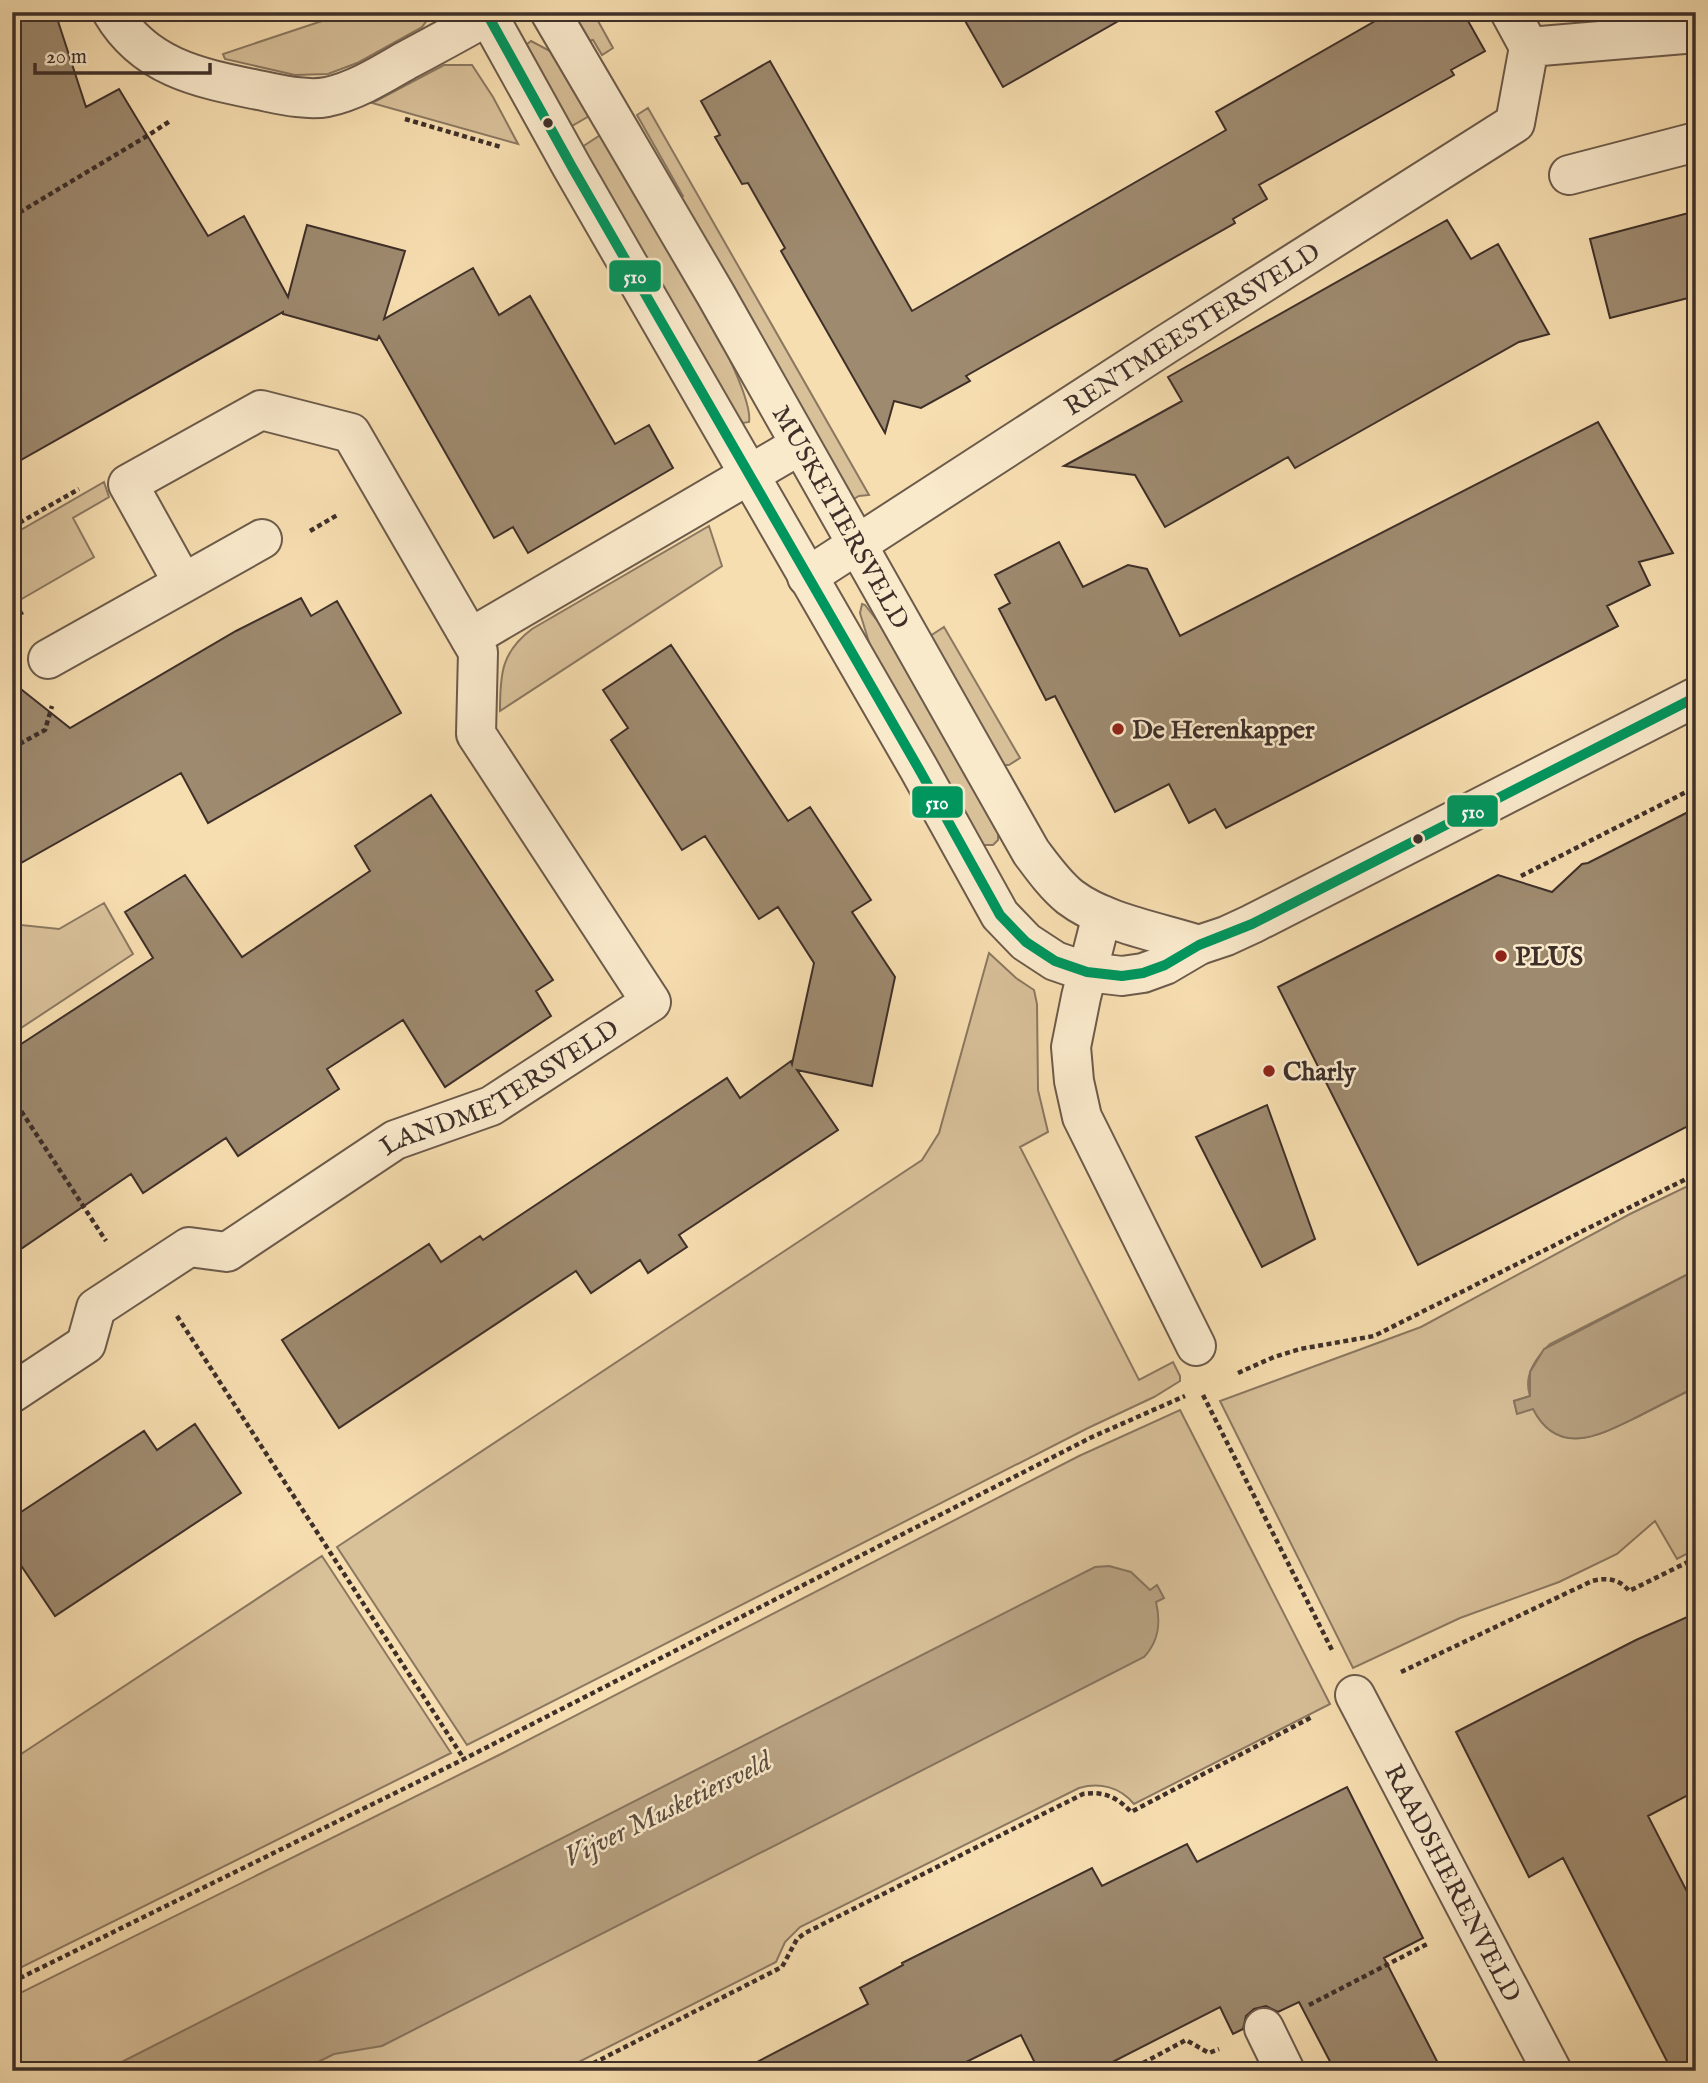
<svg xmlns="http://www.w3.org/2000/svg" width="1708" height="2083" viewBox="0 0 1708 2083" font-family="'IM FELL English',serif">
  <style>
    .green { fill: #d8c099; stroke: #8b7861; stroke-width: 2 }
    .water { fill: #b8a282; stroke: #87745e; stroke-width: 2 }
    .building { fill: #9e8a6f; stroke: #3e2f29; stroke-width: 2 }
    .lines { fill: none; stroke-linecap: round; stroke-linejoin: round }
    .minor-casing { stroke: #6c5b4b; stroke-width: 42 }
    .path { stroke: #3e2f29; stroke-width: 4.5; stroke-dasharray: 5 3.5; stroke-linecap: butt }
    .minor { stroke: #faeacc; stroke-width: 38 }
    .bus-1-casing { stroke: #faeacc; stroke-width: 16 }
    .bus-1 { stroke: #00965e; stroke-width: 10 }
    .bus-dot { fill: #3e2f29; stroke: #faeacc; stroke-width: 2.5 }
    .poi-dot { fill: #8f2418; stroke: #faeacc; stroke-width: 2.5 }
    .labels { text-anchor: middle; stroke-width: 5; stroke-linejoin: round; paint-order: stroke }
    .street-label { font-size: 26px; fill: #3e2f29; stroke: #faeacc }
    .poi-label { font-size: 26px; font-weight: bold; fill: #3e2f29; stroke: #faeacc; text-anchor: start }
    .water-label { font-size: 28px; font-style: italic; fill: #5c4c3f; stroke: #faeacc }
    .line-badge { stroke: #faeacc; stroke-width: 2.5 }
    .badge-label { font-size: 19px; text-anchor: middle; font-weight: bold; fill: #fff }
  </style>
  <rect width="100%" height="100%" fill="#f7deb0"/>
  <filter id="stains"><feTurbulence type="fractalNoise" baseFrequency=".00286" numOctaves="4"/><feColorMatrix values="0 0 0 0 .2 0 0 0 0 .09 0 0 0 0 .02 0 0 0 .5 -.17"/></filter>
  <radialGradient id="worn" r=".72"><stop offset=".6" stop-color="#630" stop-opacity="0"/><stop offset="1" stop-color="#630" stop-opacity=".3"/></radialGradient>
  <path class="green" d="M349 12H433L422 27 357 63 328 74 295 75 225 59 223 54Z
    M570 12H593L613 48 602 55 593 40 589 41Z
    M531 41 550 51 591 115 570 127 526 45Z
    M444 65H472L493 97 518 144 372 103Z
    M648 108 869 495 859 496 852 500 680 199 683 196 637 115Z
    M602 134C629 181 756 381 749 422L743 423 728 403 582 147Z
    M104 482 109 497 73 518 94 557 20 600 12 586V535Z
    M709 526 722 566 500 711C500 675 501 652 532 629Z
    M862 604 865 605 879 623 998 831V840L993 845H982L872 652 860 613Z
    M944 627 1020 758 1009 765H1003L930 636Z
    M104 903 133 954 12 1034V924L59 929Z
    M989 953 1016 978 1034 990 1037 1004 1038 1090 1048 1132 1020 1147 1139 1380 1173 1362 1180 1376V1381L1154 1397 1088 1428 467 1745 337 1547 922 1160 939 1133Z
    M1696 1182V1270L1550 1344C1536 1358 1523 1375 1530 1396L1514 1401 1517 1413 1533 1408C1559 1458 1600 1435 1637 1417 1657 1407 1676 1397 1696 1387V1549L1677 1559 1655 1521 1617 1554 1559 1582 1460 1618 1353 1668 1220 1401 1421 1327 1630 1214Z
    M1180 1410 1330 1704 1134 1804C1120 1787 1100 1782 1079 1788L800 1927 785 1942 776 1962 561 2071H12V1997L503 1753 1079 1456Z
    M322 1556 451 1753 12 1972V1760Z"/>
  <path class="water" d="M1696 1270V1387C1676 1397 1656 1407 1637 1417 1600 1435 1558 1458 1533 1409L1517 1414 1514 1401 1530 1396V1372L1544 1349Z
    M1109 1566 1131 1572 1150 1590 1157 1585 1164 1598 1156 1602C1161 1623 1159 1641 1144 1657L382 2046 334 2054 300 2071H104L1095 1567Z"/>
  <path class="building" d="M12 12H55L86 107 119 89 208 236 244 216 288 297 307 225 405 251 384 319 473 268 499 315 530 296 615 444 649 425 673 468 528 553 513 527 494 538 379 336 377 340 283 314V312L12 465Z
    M960 12H1134L1003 87Z
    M1391 12H1463L1485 51 1451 70 1454 75 1259 185 1267 199 1233 219 1235 223 966 376 970 381 921 408 894 401 885 433 781 251 785 248 748 183 742 184 715 137 720 135 701 101 770 61 912 311 1226 130 1216 112Z
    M1696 211V296L1610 318 1590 239Z
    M1447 220 1471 259 1498 244 1549 334 1519 342 1295 468 1288 457 1165 527 1135 475 1064 466 1182 401 1168 377Z
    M1598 422 1673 553 1639 562 1650 585 1607 606 1618 626 1226 828 1215 809 1189 823 1169 784 1115 812 1055 696 1046 700 999 609 1010 603 995 575 1059 542 1083 587 1128 565 1147 569 1180 636Z
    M301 598 311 616 337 601 401 713 208 823 181 773 12 868V682L70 728 236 631Z
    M671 645 788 821 810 807 871 900 852 912 895 977 872 1086 797 1070 838 1130 679 1235 687 1247 648 1273 640 1260 591 1293 576 1271 339 1428 282 1340 429 1244 441 1262 480 1236 483 1240 727 1078 740 1098 791 1061 792 1064 814 963 778 907 759 919 705 836 682 850 611 740 628 728 603 690Z
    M431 795 553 980 536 991 551 1016 445 1087 403 1020 327 1069 339 1089 238 1156 226 1138 143 1193 131 1174 12 1255V1050L153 958 125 912 185 875 242 957 370 871 355 846Z
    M1696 808V1122L1418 1265 1278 987 1498 875 1552 892 1582 864 1588 863Z
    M1267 1105 1315 1239 1262 1267 1196 1137Z
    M195 1424 241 1493 55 1616 12 1552V1518L144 1431 157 1450Z
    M1696 1613V1791L1648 1816 1696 1909V2071H1672L1563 1858 1529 1877 1456 1732 1636 1640Z
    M1347 1787 1423 1938 1384 1958 1442 2071H1335L1299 2002 1278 2012 1266 2006 1254 2009 1246 2016 1243 2029 1233 2034 1220 2007 1095 2071H1039L1021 2035 948 2071H740L868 2004 860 1988 903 1965 902 1963 1092 1868 1102 1886 1187 1844 1197 1862Z"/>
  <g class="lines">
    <defs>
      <g id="minor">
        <path d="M112 12C145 68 200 78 258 90 279 94 306 101 327 97 355 91 381 75 405 61 435 45 465 29 494 12"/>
        <path d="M486 12 572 167 919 769 1000 915 1026 942 1055 961 1087 972 1122 976 1143 973 1165 965 1199 945 1226 936 1252 924 1696 697"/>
        <path id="s1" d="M550 12 716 295 1031 852C1043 868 1055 885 1070 897 1104 923 1159 932 1199 945"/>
        <path d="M1510 12 1529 47"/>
        <path d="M1569 175 1696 142"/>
        <path id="s2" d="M807 577 1165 345 1515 123 1529 47 1696 33"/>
        <path d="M470 638 800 445"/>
        <path d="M48 659 262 539"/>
        <path d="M1102 915 1081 997 1071 1047 1074 1081 1082 1117 1196 1346"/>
        <path id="s3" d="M12 1393 86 1344 96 1308 189 1247 227 1252 395 1140 491 1106 651 1002 476 734 478 652 351 433 261 410 128 484 183 583"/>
        <path id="s4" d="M1355 1695 1552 2071"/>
        <path d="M1264 2028 1285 2071"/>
      </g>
    </defs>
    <use href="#minor" class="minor-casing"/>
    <path class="path" d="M405 119 501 147
      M12 217 147 136 170 121
      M12 527 79 489
      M310 531 339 514
      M12 597 22 615
      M12 748 45 730 52 706
      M1521 876 1696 787
      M12 1097 106 1241
      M177 1316 464 1759
      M1238 1373 1274 1357 1300 1349 1374 1336 1696 1174
      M1203 1395 1333 1652
      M1401 1672 1592 1581C1606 1577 1620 1579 1629 1591L1696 1558
      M12 1982 464 1759 1092 1437 1185 1396
      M1309 2005 1429 1943
      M578 2071 782 1967 797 1939 805 1933 1083 1794C1104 1791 1117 1797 1131 1812L1312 1717
      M1128 2071 1186 2040 1209 2053 1219 2049"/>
    <use href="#minor" class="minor"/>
    <defs>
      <path id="bus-1" d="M486 12 572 167 919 769 1000 915 1026 942 1055 961 1087 972 1122 976 1143 973 1165 965 1199 945 1252 924 1696 697"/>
    </defs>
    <use href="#bus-1" class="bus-1-casing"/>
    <use href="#bus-1" class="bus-1"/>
  </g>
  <g class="bus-dot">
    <circle cx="548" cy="123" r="6"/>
    <circle cx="1418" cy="839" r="6"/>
  </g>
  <g class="poi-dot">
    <circle cx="1118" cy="729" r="7"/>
    <circle cx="1501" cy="956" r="7"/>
    <circle cx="1269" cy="1071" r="7"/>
  </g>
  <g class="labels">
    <g class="street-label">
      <text dy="9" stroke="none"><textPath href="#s2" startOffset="458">RENTMEESTERSVELD</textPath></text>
      <text dy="9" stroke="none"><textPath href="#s1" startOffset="583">MUSKETIERSVELD</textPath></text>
      <text dy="9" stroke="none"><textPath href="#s3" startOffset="595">LANDMETERSVELD</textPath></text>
      <text dy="9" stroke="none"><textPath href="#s4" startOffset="212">RAADSHERENVELD</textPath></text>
    </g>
    <g class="poi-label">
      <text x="1132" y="738">De Herenkapper</text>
      <text x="1515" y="965">PLUS</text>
      <text x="1283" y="1080">Charly</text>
    </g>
    <g class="water-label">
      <text transform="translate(667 1808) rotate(-26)" y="10">Vijver Musketiersveld</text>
    </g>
  </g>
  <g class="line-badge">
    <rect x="608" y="259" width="54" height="34" rx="7" fill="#00965e"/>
    <rect x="911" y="785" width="53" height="34" rx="7" fill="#00965e"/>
    <rect x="1446" y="794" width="53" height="34" rx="7" fill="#00965e"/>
  </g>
  <g class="badge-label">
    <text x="635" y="283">510</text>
    <text x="937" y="809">510</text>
    <text x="1473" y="818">510</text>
  </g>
  <rect width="1708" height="2083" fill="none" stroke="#f7deb0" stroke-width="42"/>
  <rect x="14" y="14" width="1680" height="2055" fill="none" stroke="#3e2f29" stroke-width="3.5"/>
  <rect x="21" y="21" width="1666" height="2041" fill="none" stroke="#3e2f29" stroke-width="2"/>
  <path d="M35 63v10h175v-10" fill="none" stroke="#3e2f29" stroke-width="3.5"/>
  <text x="46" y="63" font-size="21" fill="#3e2f29" stroke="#faeacc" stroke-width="5" paint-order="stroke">20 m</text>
  <rect width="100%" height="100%" filter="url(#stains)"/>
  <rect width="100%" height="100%" fill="url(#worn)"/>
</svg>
